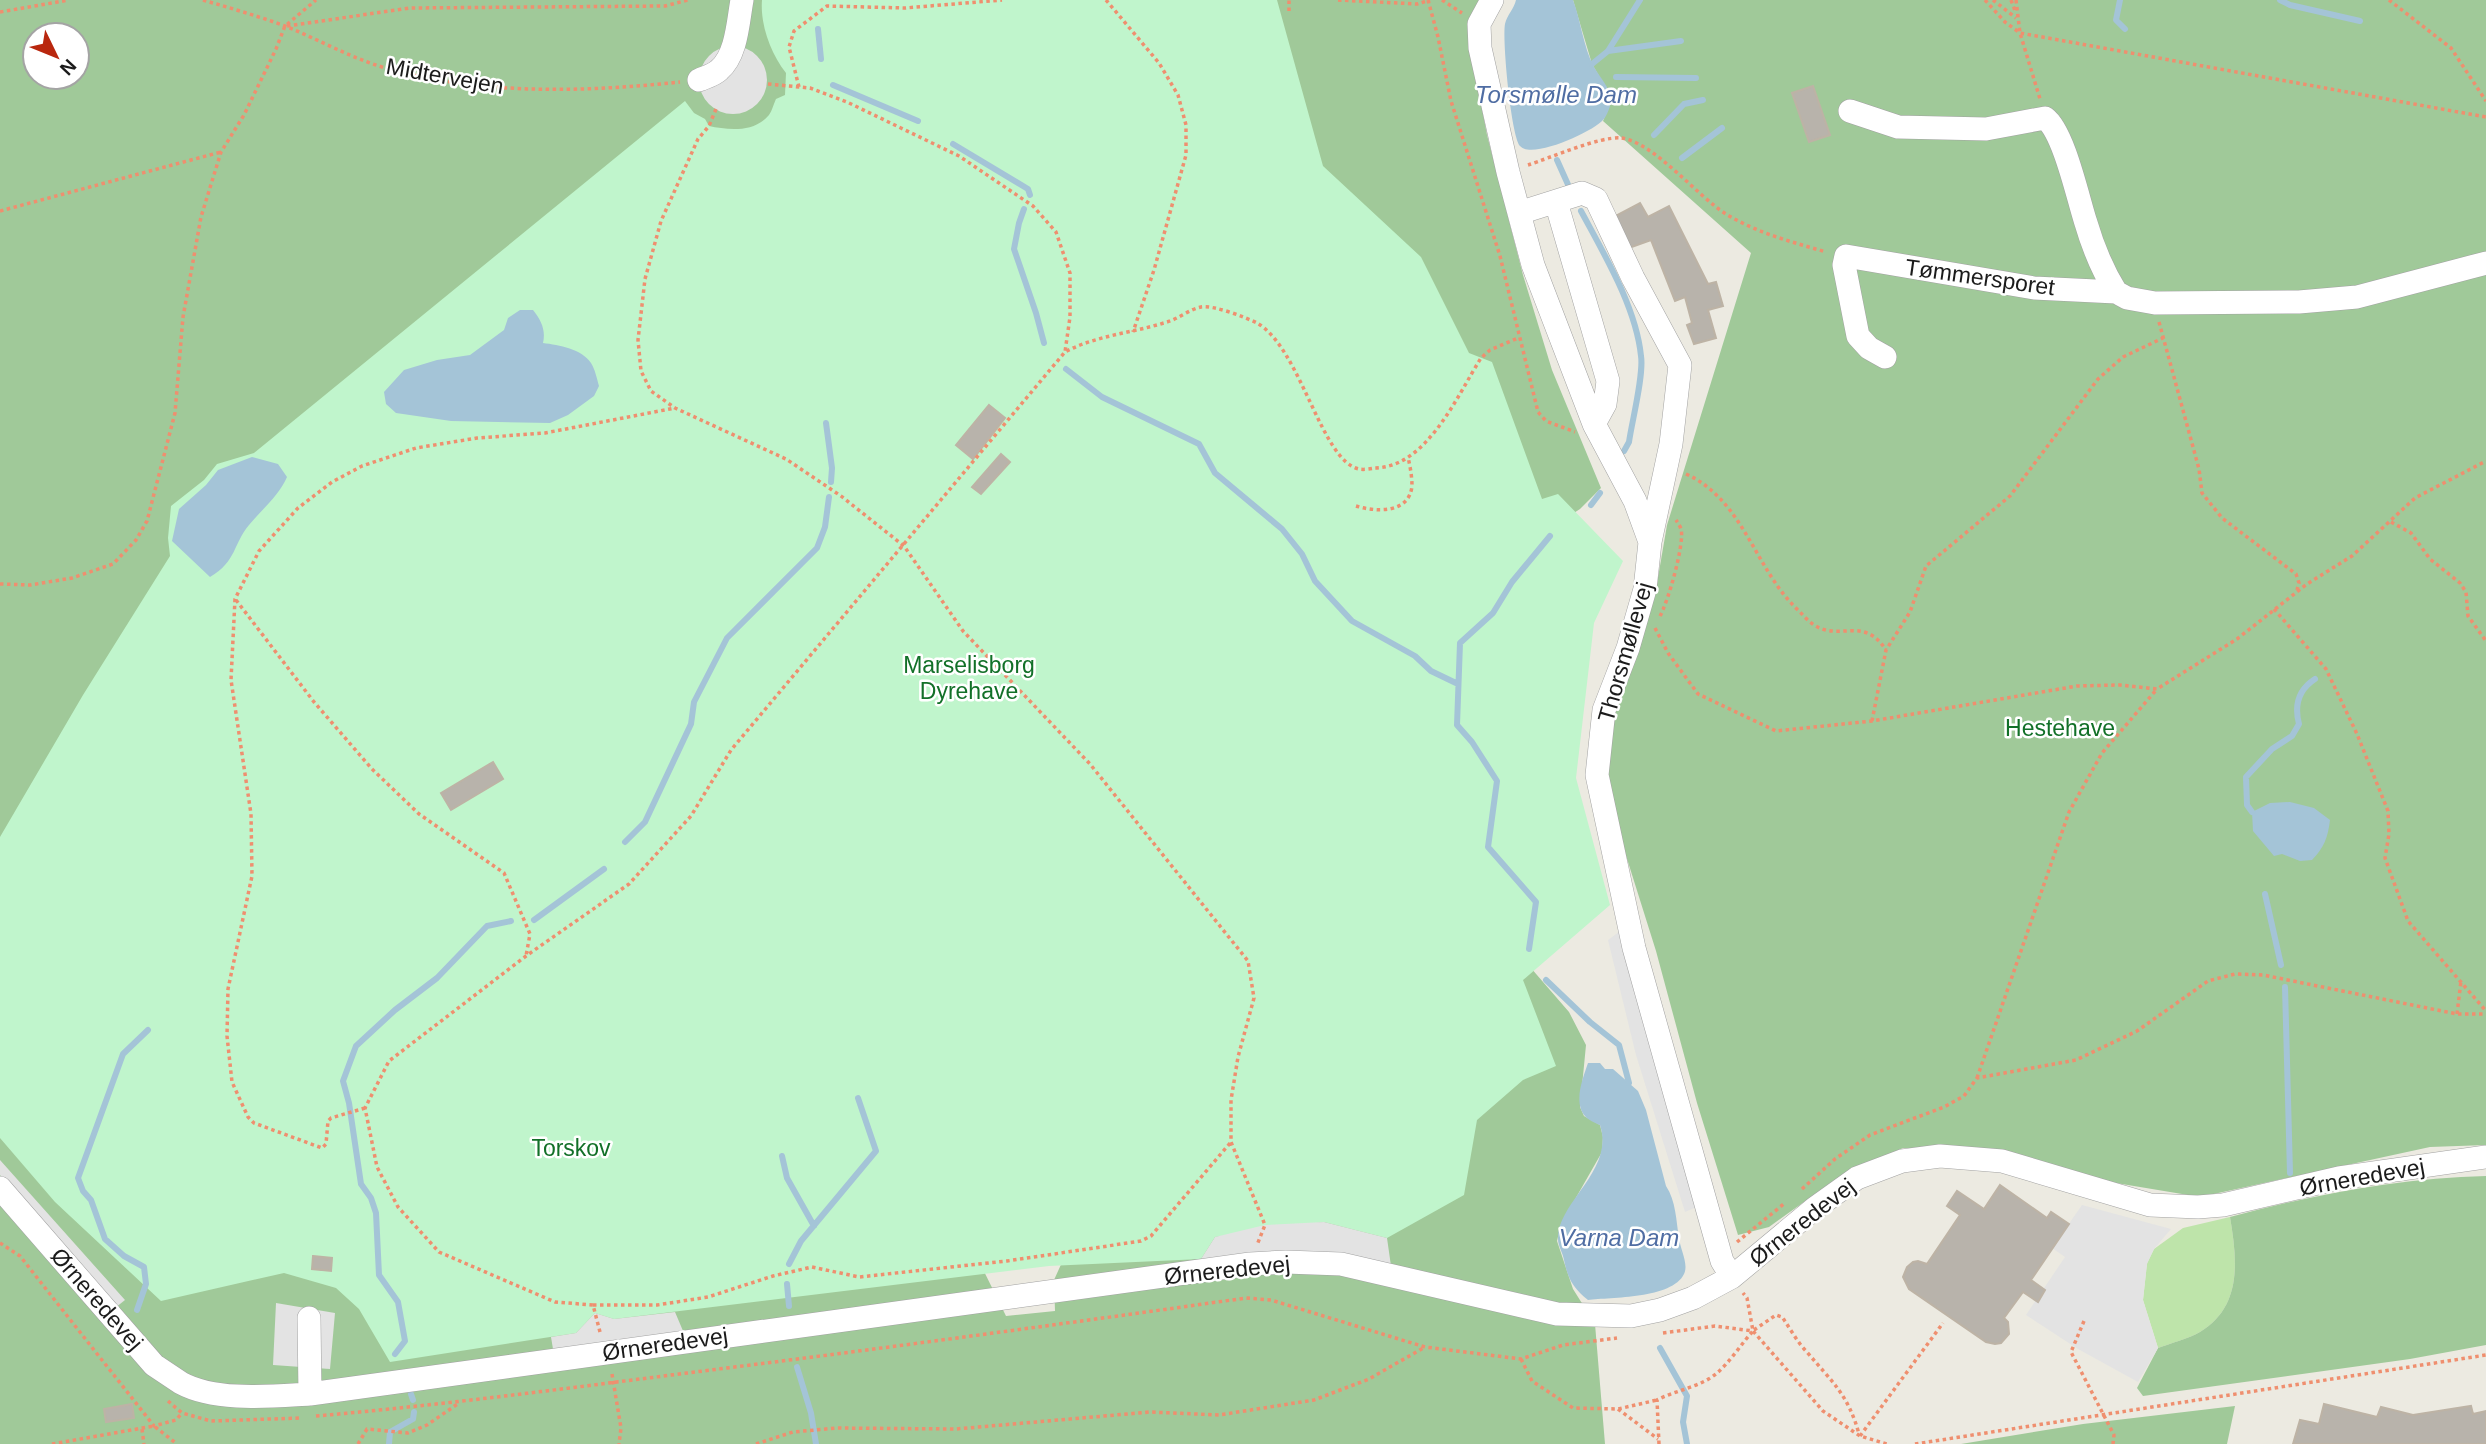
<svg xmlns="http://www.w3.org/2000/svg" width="2486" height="1444" viewBox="0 0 2486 1444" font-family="Helvetica,sans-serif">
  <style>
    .grass { fill: #bee4aa }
    .forest { fill: #a0c999; fill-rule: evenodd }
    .park { fill: #c0f5cc }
    .parking { fill: #e3e3e3 }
    .water { fill: #a4c4d7 }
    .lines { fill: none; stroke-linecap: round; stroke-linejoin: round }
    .stream { stroke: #a4c4d7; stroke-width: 6 }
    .building { fill: #b8b3ab; stroke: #bdb3a5; stroke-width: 2 }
    .minor-casing { stroke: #a2a2a2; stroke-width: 24 }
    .path { stroke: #ef8f6f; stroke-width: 3.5; stroke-dasharray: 3.5 3.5; stroke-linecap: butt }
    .minor { stroke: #fff; stroke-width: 23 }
    .labels { text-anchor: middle; stroke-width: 5; stroke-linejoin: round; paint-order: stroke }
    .street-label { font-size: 23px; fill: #1b1b1b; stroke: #fff }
    .park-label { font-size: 23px; fill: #127028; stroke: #fff }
    .water-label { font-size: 24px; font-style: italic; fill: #4f6da3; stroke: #fff }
  </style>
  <rect width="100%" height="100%" fill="#eceae1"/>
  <path class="grass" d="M2230 1217C2237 1259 2243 1306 2200 1332 2188 1339 2171 1343 2158 1348L2143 1300 2147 1263 2154 1249 2183 1228Z"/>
  <path class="forest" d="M0 0H1483L1474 66 1487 135 1523 275 1552 370 1601 488 1580 509 1540 535 1517 952 1569 1012 1586 1045 1580 1107 1584 1116 1600 1125 1603 1137 1602 1152 1561 1224 1557 1241 1573 1289 1595 1324 1605 1444H0ZM35 35H77V77H35ZM969 1241 1068 1249 1054 1280 1055 1311 1006 1316Z
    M1573 0H2486V1145L2430 1147 2200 1197 2116 1183 1997 1149 1903 1148 1836 1179 1769 1227 1738 1235 1697 1103 1656 951 1612 811 1605 753 1614 703 1655 595 1667 525 1751 253 1603 121 1611 102 1610 95 1592 64Z
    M2486 1176V1345L2410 1359 2143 1396 2137 1388 2158 1348C2171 1343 2188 1339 2200 1332 2243 1306 2237 1259 2230 1217 2312 1195 2400 1178 2486 1176Z
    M2235 1406 2227 1444H1961L2083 1424Z"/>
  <path class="park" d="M762 0H1277L1323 166 1421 257 1469 353 1492 362 1542 499 1558 494 1623 561 1594 623 1576 778 1610 905 1523 980 1556 1066 1523 1080 1477 1120 1464 1195 1387 1238 1324 1222 1215 1237 1201 1259 1049 1266 614 1319 595 1313 576 1333 390 1362 359 1309 336 1288 284 1273 161 1301 55 1202 0 1138V837L83 695 170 556 168 538 171 506 204 480 217 464 254 453 685 101 694 113 705 119 709 126C728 130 754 133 769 115 772 111 774 103 776 99L785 95 786 73C771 54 760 25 762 0Z"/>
  <path class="parking" d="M699 80a34 34 0 1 1 68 0a34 34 0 1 1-68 0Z
    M1623 929 1699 1206 1685 1212 1636 1055 1608 940Z
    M0 1160 125 1300 115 1308 0 1175Z
    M2082 1205 2171 1229 2154 1249 2147 1264 2143 1300 2158 1348 2138 1382 2078 1349 2026 1315 2065 1257 2052 1248Z
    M1324 1222 1387 1238 1391 1266H1204L1201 1259 1215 1237 1265 1225Z
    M276 1303 335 1313 330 1369 273 1365Z
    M675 1312 686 1338 554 1355 551 1337 576 1333 595 1313 614 1319Z"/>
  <path class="water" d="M1516 0H1573C1581 21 1583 46 1594 67 1599 76 1611 89 1611 100 1611 105 1607 116 1603 120 1594 131 1532 160 1520 146 1511 135 1502 39 1505 24 1507 15 1514 9 1516 0Z
    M520 310H533C541 320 546 330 543 343 559 345 582 349 591 363 595 369 597 379 599 386L594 396 568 415 550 423 451 421 396 413 386 404 384 392 404 370 437 360 470 355 504 330 508 318Z
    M252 457 278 464 287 477C278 497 263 508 249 525 233 544 237 561 210 577L172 541 179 509 206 485 218 470Z
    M2290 802 2314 808 2330 820C2328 837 2324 848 2312 860L2300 861 2282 854 2274 856 2253 831 2252 812 2270 803Z
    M1588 1063H1600L1605 1069H1613L1638 1091 1646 1110 1666 1186C1676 1201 1676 1220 1679 1238 1680 1249 1689 1264 1684 1274 1672 1299 1611 1297 1588 1300 1573 1288 1568 1279 1564 1260 1563 1253 1558 1246 1558 1239 1557 1202 1615 1171 1600 1125 1595 1123 1588 1120 1585 1116 1573 1102 1583 1078 1588 1063Z"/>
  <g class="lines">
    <path class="stream" d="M2120 0 2116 20 2125 29
      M2280 0 2290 5 2360 21
      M818 29 821 59
      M1608 51 1681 41
      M1592 64 1608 51 1640 0
      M1616 77 1696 78
      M833 85 918 121
      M1654 135 1684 104 1703 100
      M953 144 1028 189 1030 195
      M1682 158 1722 128
      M1557 160 1570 189
      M1024 209 1019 223 1014 249 1036 313 1044 343
      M1581 211C1604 254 1636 307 1641 356 1644 375 1632 421 1629 442L1624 451
      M1066 369 1102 397 1199 444 1215 473 1282 529 1302 554 1315 581 1352 621 1415 656 1431 671 1458 684
      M826 423 832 468 831 482
      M1591 505 1600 493
      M2252 812 2247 805 2246 777 2272 749 2292 736 2299 724C2294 705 2298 690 2315 679
      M625 842 645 822 691 724 694 702 727 638 817 548 825 527 829 497
      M2265 894 2281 965
      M534 920 604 869
      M1529 949 1536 902 1488 847 1497 781 1472 742 1457 725 1460 643 1493 613 1512 582 1550 536
      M1546 980 1590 1022 1619 1045 1629 1083
      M2285 987 2290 1173
      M782 1156 787 1178 814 1226
      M789 1264 801 1241 876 1151 858 1098
      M787 1284 789 1306
      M137 1310 146 1284 144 1267 124 1256 105 1239 91 1200 83 1191 78 1178 123 1054 148 1030
      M1660 1348 1687 1396 1683 1422 1687 1444
      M395 1354 405 1341 398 1302 379 1275 376 1213 371 1198 361 1184 349 1103 343 1081 356 1046 395 1010 437 978 487 926 511 921
      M797 1367 811 1413 816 1444
      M411 1394 413 1400
      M389 1444 390 1432 413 1419 414 1412"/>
  </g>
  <path class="building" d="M1813 86 1830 135 1809 142 1792 93Z
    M1640 203 1648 217 1669 206 1708 284 1716 282 1723 306 1708 310 1716 338 1694 344 1687 325 1692 323 1685 297 1675 301 1651 240 1626 249 1610 219Z
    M989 405 1005 418 973 459 956 445Z
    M1001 454 1010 462 981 494 972 487Z
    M493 762 503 779 451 810 441 793Z
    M2000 1185 2047 1218 2051 1212 2069 1224 2031 1280 2045 1290 2038 1302 2023 1292 2004 1318 2008 1322 2009 1334 2001 1343 1995 1344 1986 1342 1909 1289 1903 1277 1907 1267 1913 1262 1918 1261 1927 1264 1960 1215 1947 1206 1957 1191 1984 1209Z
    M313 1256 332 1258 331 1271 312 1269Z
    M132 1404 134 1418 106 1422 104 1409Z
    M2324 1404 2377 1417 2381 1407 2413 1415 2471 1406 2473 1414 2486 1411V1444H2293L2300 1420 2319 1424Z"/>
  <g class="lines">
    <defs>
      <path id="minor" d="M1492 0 1479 24 1480 48 1508 172 1533 265 1594 424 1635 501 1650 542 1645 589 1628 648 1604 710 1597 775 1634 948 1722 1261 1732 1277
        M699 80C706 77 714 75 719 70 737 55 738 21 742 0
        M1850 111 1898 127 1986 129 2045 118C2064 132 2078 199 2086 223 2093 247 2103 271 2116 292
        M1556 202 1608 381 1605 404 1594 424
        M1519 213 1582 193 1596 199 1633 278 1680 365 1671 444 1650 542
        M1885 357 1869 348 1858 336 1844 265 1846 256 2034 288 2116 292 2127 298 2155 303 2299 302 2357 297 2486 263
        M0 1188 154 1365C163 1371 172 1377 181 1383 216 1402 272 1396 310 1394L1250 1264 1286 1262 1341 1264 1557 1314 1631 1316 1660 1310 1693 1298 1732 1277 1815 1208 1857 1178 1902 1161 1940 1156 2002 1161 2150 1205 2198 1207 2223 1205 2339 1178 2486 1157
        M309 1318 310 1394"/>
    </defs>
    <use href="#minor" class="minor-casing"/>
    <path class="path" d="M203 0C230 8 258 16 285 26 320 40 356 61 393 70 486 95 586 92 680 82
      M1106 0 1159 63 1178 95 1186 125V155L1154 270 1133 332
      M1338 0 1417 4 1430 0
      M1428 0 1438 37 1451 101 1500 256 1538 412 1546 421 1575 432
      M1442 0 1462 13
      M1985 0 2005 22 2020 33 2486 117
      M1993 0 2016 18
      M2011 0 2016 13
      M2016 0 2020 33 2040 99
      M2389 0 2451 48 2486 101
      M1289 11V0
      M0 12 69 0
      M287 26 410 8 665 6 688 0
      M768 84 810 88 847 102 959 156 1033 206 1056 232 1070 273V317L1065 352
      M799 87 789 47 794 31 827 6 905 8 1002 0
      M716 109 709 126 698 139 661 221 645 279 638 340 641 371 651 391 675 408 786 459 841 496 904 546 963 631 1090 764 1248 961 1254 998 1238 1057 1231 1100V1142L1265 1225 1257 1245
      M1528 165C1550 158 1600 136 1621 138 1654 142 1698 197 1726 214 1757 233 1792 242 1826 252
      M0 211 221 152
      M2159 322 2199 469 2202 493 2222 518 2296 574 2299 583 2297 590
      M1686 474C1744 500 1755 570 1798 610 1803 615 1808 621 1814 625 1841 642 1863 615 1886 650
      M1356 506C1376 512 1409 514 1412 486 1412 476 1410 466 1408 457
      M2391 522 2411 533 2430 559 2460 583 2466 592 2468 616 2486 641
      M0 584 30 585 72 578 113 564 136 540 147 521 175 413 183 317 201 217 221 152 244 115 276 49 285 26 316 0
      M236 600 314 702 372 769 419 814 504 873 530 934 526 956
      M2274 609 2326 669 2357 734 2388 811 2389 834 2385 858 2408 921 2486 1011
      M1660 616C1668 602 1685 543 1681 529 1680 526 1678 523 1676 520
      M1655 628 1668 653 1698 694 1776 731 1872 721 2077 686 2120 685 2157 689 2237 639 2307 584 2352 556 2415 498 2486 461
      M1872 721 1886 650 1910 612 1926 566 2010 496 2098 379 2123 357 2163 338
      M2457 1014 2461 981
      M1977 1078 2069 812 2102 753 2157 689
      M365 1108 331 1118 328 1121 326 1144 322 1148 254 1123 248 1117 232 1082 227 1036 228 989 252 876 251 814 231 680 235 599 259 551 298 508 332 482 362 466 416 448 477 438 545 433 675 408
      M1802 1189 1835 1159 1870 1135 1944 1107 1964 1096 1977 1078 2076 1060 2137 1031 2208 981 2235 974 2263 975 2457 1014H2486
      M1737 1242 1785 1203
      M0 1243 20 1256 154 1426 176 1420 182 1413
      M593 1305H657L708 1297 773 1276 812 1267 859 1277 1007 1261 1141 1241 1151 1236 1231 1142
      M2084 1321 2071 1352 2114 1435 2113 1444
      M1754 1330 1776 1315 1782 1317C1790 1328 1797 1342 1807 1352 1832 1382 1848 1394 1859 1434
      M600 1332 593 1305 555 1302 439 1252 398 1207 377 1167 365 1108 389 1061 526 956 629 884 691 816 731 750 1065 352C1097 335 1133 333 1167 322 1178 319 1190 309 1201 307 1214 305 1245 317 1257 323 1301 348 1321 461 1359 469 1363 470 1370 469 1375 468 1427 467 1457 396 1481 358L1490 350 1518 338
      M1663 1333 1715 1326 1753 1331 1823 1411 1860 1436 1887 1444
      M1521 1359 1532 1381 1573 1408 1618 1409 1657 1400
      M612 1374 621 1428 619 1444
      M168 1401 182 1413 211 1421 301 1418
      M1618 1409 1658 1439
      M316 1416C443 1405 569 1388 695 1372 879 1349 1062 1324 1246 1298L1271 1300 1425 1347 1521 1359 1563 1345 1617 1338
      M142 1429 144 1444
      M1860 1436 1943 1323
      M52 1444 154 1426 177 1444
      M358 1444 367 1429 408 1433 427 1425 459 1403
      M756 1444 793 1432 837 1428 956 1429 1150 1412 1219 1415 1314 1400 1369 1379 1425 1347
      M1659 1444 1657 1400C1676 1390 1701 1387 1717 1373 1730 1362 1742 1343 1753 1331L1747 1298 1743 1293
      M1915 1444 2486 1355"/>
    <use href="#minor" class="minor"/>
  </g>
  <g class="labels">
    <g class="street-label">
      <text transform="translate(445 76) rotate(10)" y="8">Midtervejen</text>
      <text transform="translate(1980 277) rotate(8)" y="8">Tømmersporet</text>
      <text transform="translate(1625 652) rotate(-74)" y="8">Thorsmøllevej</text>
      <text transform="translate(2362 1177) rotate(-10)" y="8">Ørneredevej</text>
      <text transform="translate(1802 1222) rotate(-38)" y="8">Ørneredevej</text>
      <text transform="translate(1227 1270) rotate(-6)" y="8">Ørneredevej</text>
      <text transform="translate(97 1299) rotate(49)" y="8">Ørneredevej</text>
      <text transform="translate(665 1344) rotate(-8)" y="8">Ørneredevej</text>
    </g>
    <g class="park-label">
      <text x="969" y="673">Marselisborg<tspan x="969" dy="26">Dyrehave</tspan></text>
      <text x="2060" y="736">Hestehave</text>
      <text x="571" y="1156">Torskov</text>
    </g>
    <g class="water-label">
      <text x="1556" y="103">Torsmølle Dam</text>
      <text x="1619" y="1246">Varna Dam</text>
    </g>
  </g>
  <g transform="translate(56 56) rotate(133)"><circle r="33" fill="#ffffff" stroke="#a4a4a4" stroke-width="2"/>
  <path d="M0-5L12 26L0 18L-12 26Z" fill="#b9270e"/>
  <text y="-10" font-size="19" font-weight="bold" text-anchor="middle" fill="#1b1b1b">N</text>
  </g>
</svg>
